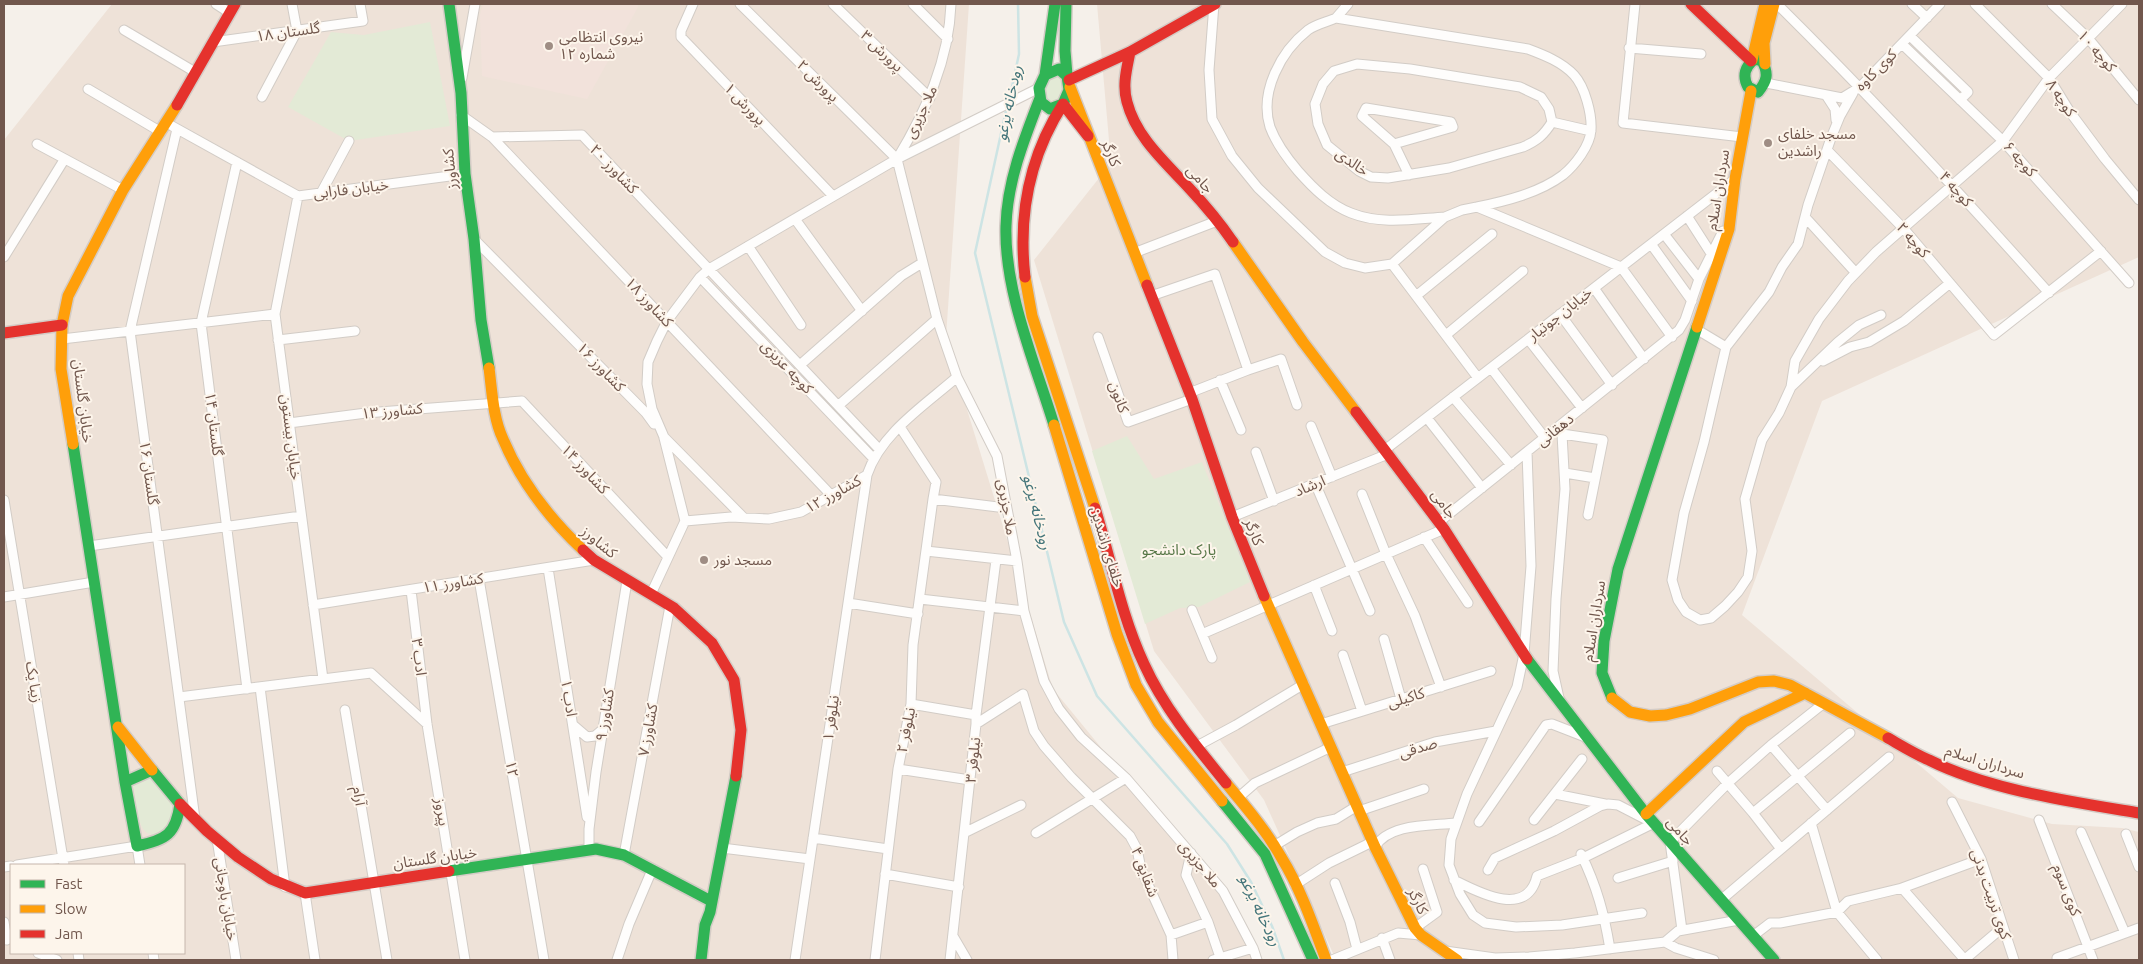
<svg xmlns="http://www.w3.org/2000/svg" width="2143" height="964" viewBox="0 0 2143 964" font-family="Ubuntu,'Noto Sans Arabic',sans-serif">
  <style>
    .residential { fill: #eee2d8; fill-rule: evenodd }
    .commercial { fill: #f2e2db }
    .green { fill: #e3ead6 }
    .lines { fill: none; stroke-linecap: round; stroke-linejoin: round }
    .stream { stroke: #cde4e4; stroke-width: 2.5 }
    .street-casing { stroke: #d2ccc6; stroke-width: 11 }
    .fast-casing { stroke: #d4ccc6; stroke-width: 14 }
    .slow-casing { stroke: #d4ccc6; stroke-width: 14 }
    .jam-casing { stroke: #d4ccc6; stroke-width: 14 }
    .street { stroke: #fefdfc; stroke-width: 9 }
    .fast { stroke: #30b455; stroke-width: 11 }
    .slow { stroke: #ff9f0a; stroke-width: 11 }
    .jam { stroke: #e5322d; stroke-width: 11 }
    .poi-dot { fill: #9f8d84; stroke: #fdf5eb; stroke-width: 2 }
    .labels { text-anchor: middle; stroke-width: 4; stroke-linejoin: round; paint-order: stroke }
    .street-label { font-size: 15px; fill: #71574d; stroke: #fdf5eb }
    .poi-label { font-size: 15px; fill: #71574d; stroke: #fdf5eb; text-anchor: start }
    .park-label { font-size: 15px; fill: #567646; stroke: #fdf5eb }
    .water-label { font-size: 16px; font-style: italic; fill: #45767b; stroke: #fdf5eb }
  </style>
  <rect width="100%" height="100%" fill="#f5f0ea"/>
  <path class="residential" d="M112 4H969L946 337 957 377 1053 689 1126 778 1233 903 1254 960H4V140ZM11 865H184V953H11Z
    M1097 4H2139V257L1822 401 1742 615 1958 798 2052 824 2122 828 2139 832V960H1336L1264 800 1154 651 1034 260 1111 163Z"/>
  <path class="commercial" d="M483 4H638V7L587 99 482 76 480 15Z"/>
  <path class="green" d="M430 22 450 126 349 141 288 107 331 32 364 35Z
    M1059 74 1065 83 1061 100 1054 103 1046 99C1045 84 1043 79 1059 74Z
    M1127 436 1154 479 1202 462 1250 582 1199 607 1180 608 1145 624 1092 451Z
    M151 777C157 785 166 793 170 802 181 824 150 848 141 825 136 812 135 795 133 782Z"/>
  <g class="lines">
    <path class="stream" d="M1009 101 1019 54 1018 4
      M1007 106 975 253 1064 622 1097 696 1227 844 1251 882 1272 926 1284 960"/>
    <defs>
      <path id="street" d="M216 4 230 13
        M693 4 681 31V37L833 196
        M740 4 897 159
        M833 4 930 98
        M913 4 948 39
        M951 4C949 60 926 111 897 159L937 319 957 377 997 456 1017 561 1024 611 1044 681 1059 709 1081 737 1126 778 1223 891 1253 948 1257 960
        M1214 4 1209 70 1212 119 1232 156 1258 188 1325 252 1345 263 1365 268 1392 264 1445 217 1462 210 1477 207 1621 267 1672 337
        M1635 4 1623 123 1742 137
        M1777 4C1871 97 1961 194 2049 293
        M1912 4 1927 18
        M1975 4 2049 78 2070 112 2105 159 2139 200
        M2052 4 2088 38 2139 100
        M1336 18 1348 4
        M124 30 195 72
        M1910 36 1968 92 1960 100
        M213 42 363 21 360 4
        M1902 44 2003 141 2129 283
        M1629 48 1701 54
        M462 78 475 4
        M1766 83 1842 98 1860 87 1940 4
        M88 89 161 132
        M1826 95 1835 109 1836 120
        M262 97 297 31 292 4
        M1366 108 1451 122 1453 127 1394 144 1362 116Z
        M461 115 492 137 831 495
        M1552 122C1544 135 1537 141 1523 147L1449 168 1388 178 1371 177 1359 171 1327 145 1318 124 1315 104 1323 84 1334 71 1357 64 1410 69 1520 87 1541 97 1549 109 1552 122 1591 131
        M172 126 298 196 465 174
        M177 129 130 331 195 819
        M492 137 582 135 879 449
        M37 144 123 190
        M1394 144 1409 175
        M1827 150 1904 229 1994 335 2101 251
        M237 162 201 323 247 689
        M321 193 349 141
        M298 196 275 314 323 679
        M1687 216 1712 255
        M1445 217C1414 219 1381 225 1351 213 1330 205 1313 188 1298 171 1287 158 1276 143 1270 127 1259 92 1281 51 1308 30 1316 24 1327 22 1336 18L1528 49C1544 55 1562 62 1574 75 1585 87 1592 114 1591 130 1590 146 1575 165 1563 175 1539 193 1506 201 1477 207
        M1805 217 1856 273
        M795 219 862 311
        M1664 234 1699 279
        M474 239 646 413 654 424
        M1651 244 1692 301
        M748 246 801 325
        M1134 253 1217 221
        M4 257 64 160
        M1392 264 1478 378
        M700 277 873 458
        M1594 288 1644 359
        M1151 296 1215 274 1248 370 1281 359 1297 405
        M1416 296 1492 234
        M1560 314 1612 385
        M1696 329 1726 347 1769 292 1782 267 1798 244 1808 205 1831 138 1840 116 1853 93
        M1446 335 1523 271
        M1098 337 1128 422 1192 399
        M62 339 275 314
        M1528 339 1582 408
        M278 340 355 331
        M1726 347 1704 442 1684 513 1672 580 1678 600 1686 612 1700 620 1711 618 1725 606 1738 592 1748 577 1752 551 1745 499 1762 440 1779 413 1791 387 1838 342 1859 325 1881 315
        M1823 361 1850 347 1869 342 1904 321 1950 283
        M800 365 901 276 922 263
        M1491 368 1545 438
        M1220 380 1241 430
        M1791 387 1795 361 1819 319 1848 281 1876 252 2003 141 2049 78 2122 4
        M1189 393 1248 370
        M1453 397 1511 465
        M839 405 937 319
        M1427 418 1482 488
        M289 423 366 413 522 401 668 557
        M1311 426 1332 477
        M900 427 936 482 933 499 1006 508
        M664 438 685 521
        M1386 449 1735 179
        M1256 452 1274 501
        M1527 452 1531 566 1524 654 1517 687 1467 794 1451 839 1449 865 1460 894 1473 915 1485 923 1516 927 1562 925 1642 913
        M1565 473 1595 478
        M1315 483 1370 611
        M1362 494 1386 554 1415 616 1441 687
        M4 500 64 865
        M743 517 664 437 652 409 647 384 648 362 657 341 667 321 700 277 709 269 897 159 1039 88
        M1232 517 1388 454
        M1439 522 1679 330 1685 320 1699 279 1723 231
        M1424 537 1468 603
        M89 546 301 516
        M926 551 1017 561
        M548 568 587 817
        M479 579 544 960
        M1314 585 1332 631
        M411 590 427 724 465 960
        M651 594 685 521 731 517 769 519 801 512 867 475C881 433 925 405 957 377
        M4 597 94 582
        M920 599 1024 611
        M848 603 918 614
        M313 605 594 560
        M1192 610 1212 658
        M1202 634 1444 529
        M1384 639 1401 699
        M1343 655 1362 711
        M260 687 285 887
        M179 697 371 673 427 724
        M1559 698 1553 671 1556 599 1565 489 1562 434 1603 440 1588 515
        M1824 703 1771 745 1827 810
        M911 704 976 715
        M345 710 387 960
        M976 724 1023 694 1034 731 1044 746 1071 777 1130 836 1137 849 1141 869 1171 935 1173 960
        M1321 724 1491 671
        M573 725 587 737 595 736 602 730
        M1197 746 1236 725 1304 684
        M898 769 970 780
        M1717 771 1753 813
        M1342 772 1435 742 1496 731
        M1555 794 1605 804
        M1239 797 1255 783 1331 747
        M1952 802 1981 859 2014 960
        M1359 811 1424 789
        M1534 820 1582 759
        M2039 820 2093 960
        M1479 822 1546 725 1552 724 1588 738
        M1811 823 1837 912 1877 960
        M966 832 1021 805
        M2081 832 2125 933
        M1036 833 1126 778
        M2126 834 2139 867
        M813 838 888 849
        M217 839 236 960
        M1274 846 1297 832 1317 823 1336 819 1357 806
        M1375 847C1389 823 1431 826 1456 823
        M722 848 810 859
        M1781 849 1889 757
        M589 850V829L596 772 627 581
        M1191 853 1186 875 1208 922 1221 960
        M1581 854C1597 887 1604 913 1610 949
        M624 855 670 606
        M17 865 137 846 140 865
        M4 867 11 866
        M1488 870 1495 858 1554 831 1600 806 1608 804 1618 805 1649 821
        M885 874 959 887
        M1618 878 1673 861
        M1454 880C1478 892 1527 919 1537 876L1583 858 1654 823
        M1335 883 1350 922 1357 949
        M1295 885 1329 863 1372 842
        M1902 888 1965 960
        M305 893 315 960
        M1721 900 1781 849 1753 813 1850 733
        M4 922 7 940
        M1415 928 1437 912 1423 869
        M1682 930 1670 842 1728 783 1771 745
        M1171 935 1208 922
        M953 936 967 960
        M1753 936 1770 923H1780L1837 912 1848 901 1902 888 1981 859
        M1382 938 1390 960
        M1665 942 1676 948 1714 960
        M1445 951 1495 958 1529 957 1575 953 1665 942 1678 931 1739 920
        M38 953 57 960
        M78 953 79 960
        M153 953 154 960
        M2057 958 2139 928
        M617 960 629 924 652 870
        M795 960 867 475
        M875 960 898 769 911 704 913 645 933 499
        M950 960 976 724V715L996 560
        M1213 960 1253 948
        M1332 960 1398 933 1421 935
        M1964 960 2003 927"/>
      <path id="fast" d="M449 4 461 93 465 174 474 239 481 320 489 368
        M1066 4 1065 51 1067 75
        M1755 59 1762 61C1769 74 1767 81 1758 92L1748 87C1742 76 1745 66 1755 59Z
        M1059 69 1067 76 1069 90 1063 104 1050 109 1041 102 1039 88 1045 75Z
        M1045 75 1055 4
        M1040 98C1024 139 1007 182 1006 226 1004 291 1035 363 1054 425
        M73 444 125 782
        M1527 659 1646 814 1774 960
        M1612 698 1602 673 1604 641 1618 569 1697 327
        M152 770 180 804C176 834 166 840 137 846L125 782Z
        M1222 801 1265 854 1313 960
        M449 871 596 849 624 855 711 901
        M701 960 705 925 710 912 736 776"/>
      <path id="slow" d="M1752 60 1765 4
        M1765 64 1764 43 1774 4
        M1070 87 1147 285
        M1233 242 1303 342 1356 412
        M1025 277 1032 316 1095 508
        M1697 327 1729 229 1735 179 1751 91
        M489 368C492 391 493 418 503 439 521 482 550 519 583 550
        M1054 425 1117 634 1136 685 1158 722 1222 801
        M73 444 61 369 62 325 68 296 123 190 177 105
        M1264 596 1375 847 1415 928 1421 935 1457 960
        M1612 698 1630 712 1650 716 1666 715 1690 709 1758 682 1774 681 1790 685 1888 738
        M118 727 152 770
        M1226 783C1245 806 1266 830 1281 857 1301 889 1313 925 1326 960
        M1646 814 1744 722 1805 693"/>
      <path id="jam" d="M1691 4 1751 61
        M1130 52C1127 68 1122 85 1127 102 1136 137 1165 162 1189 188 1205 205 1220 223 1233 242
        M1069 80 1130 52 1215 4
        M177 105 235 4
        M1025 277C1018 215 1029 157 1063 104L1088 136
        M1147 285 1192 399 1232 517 1264 596
        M4 333 62 325
        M1356 412 1444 529 1527 659
        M1095 508C1111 560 1121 615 1144 664 1164 708 1195 745 1226 783
        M583 550 594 560 674 608 712 643 734 680 741 730 736 776
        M1888 738C1902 746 1915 754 1929 760 1989 790 2073 802 2139 813
        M180 804 207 831 238 857 271 879 305 893 449 871"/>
    </defs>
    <use href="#street" class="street-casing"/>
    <use href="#fast" class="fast-casing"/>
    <use href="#slow" class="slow-casing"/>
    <use href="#jam" class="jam-casing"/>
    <use href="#street" class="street"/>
    <use href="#fast" class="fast"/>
    <use href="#slow" class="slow"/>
    <use href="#jam" class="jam"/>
  </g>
  <g class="poi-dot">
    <circle cx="549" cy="46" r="5"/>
    <circle cx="1768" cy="143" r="5"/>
    <circle cx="704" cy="560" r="5"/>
  </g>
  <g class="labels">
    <g class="street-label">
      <text transform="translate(288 32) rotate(-8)" y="5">گلستان ۱۸</text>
      <text transform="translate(882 51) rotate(44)" y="5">پرورش ۳</text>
      <text transform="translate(2097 51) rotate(49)" y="5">کوچه ۱۰</text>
      <text transform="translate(1876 70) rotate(-45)" y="5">کوی کاوه</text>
      <text transform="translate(818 81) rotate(45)" y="5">پرورش ۲</text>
      <text transform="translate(2061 98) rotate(56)" y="5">کوچه ۸</text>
      <text transform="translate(745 104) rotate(46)" y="5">پرورش ۱</text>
      <text transform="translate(921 112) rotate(-65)" y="5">ملا جزیری</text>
      <text transform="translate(1111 153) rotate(68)" y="5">کارگر</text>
      <text transform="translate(2020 159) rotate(48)" y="5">کوچه ۶</text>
      <text transform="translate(1352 162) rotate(35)" y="5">خالدی</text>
      <text transform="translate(450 169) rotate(-96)" y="5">کشاورز</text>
      <text transform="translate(614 169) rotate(46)" y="5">کشاورز ۲۰</text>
      <text transform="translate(1200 179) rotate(48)" y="5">جامی</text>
      <text transform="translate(351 189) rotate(-7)" y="5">خیابان فارابی</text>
      <text transform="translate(1956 189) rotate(48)" y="5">کوچه ۴</text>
      <text transform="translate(1718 190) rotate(-81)" y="5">سرداران اسلام</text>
      <text transform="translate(1913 240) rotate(49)" y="5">کوچه ۲</text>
      <text transform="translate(649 302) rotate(47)" y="5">کشاورز ۱۸</text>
      <text transform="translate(1560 314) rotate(-38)" y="5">خیابان جوتیار</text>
      <text transform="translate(601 367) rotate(46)" y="5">کشاورز ۱۶</text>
      <text transform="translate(787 367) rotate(46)" y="5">کوچه عزیزی</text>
      <text transform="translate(1119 397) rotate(71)" y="5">کانون</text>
      <text transform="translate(83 401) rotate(83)" y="5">خیابان گلستان</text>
      <text transform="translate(392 411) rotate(-5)" y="5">کشاورز ۱۳</text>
      <text transform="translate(214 424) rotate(83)" y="5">گلستان ۱۴</text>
      <text transform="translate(1555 430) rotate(-39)" y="5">دهقانی</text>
      <text transform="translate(291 437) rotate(83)" y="5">خیابان بیستون</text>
      <text transform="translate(585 469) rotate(47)" y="5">کشاورز ۱۴</text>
      <text transform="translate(149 473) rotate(82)" y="5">گلستان ۱۶</text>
      <text transform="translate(1310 486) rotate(-23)" y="5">ارشاد</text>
      <text transform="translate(833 494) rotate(-29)" y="5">کشاورز ۱۲</text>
      <text transform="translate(1444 504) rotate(54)" y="5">جامی</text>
      <text transform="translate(1007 507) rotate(80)" y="5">ملا جزیری</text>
      <text transform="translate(1254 532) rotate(68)" y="5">کارگر</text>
      <text transform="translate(599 542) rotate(39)" y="5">کشاورز</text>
      <text transform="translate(1107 547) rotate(73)" y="5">خلفای راشدین</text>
      <text transform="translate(453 583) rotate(-9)" y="5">کشاورز ۱۱</text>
      <text transform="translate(1594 621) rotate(-81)" y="5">سرداران اسلام</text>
      <text transform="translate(419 657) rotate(83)" y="5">ادب ۳</text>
      <text transform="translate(34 682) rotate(81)" y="5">زیبا یک</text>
      <text transform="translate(569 698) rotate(81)" y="5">ادب ۱</text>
      <text transform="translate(1406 698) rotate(-17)" y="5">کاکیلی</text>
      <text transform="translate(605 715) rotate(-81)" y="5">کشاورز ۹</text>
      <text transform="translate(831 718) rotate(-82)" y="5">نیلوفر ۱</text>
      <text transform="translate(648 730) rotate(-80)" y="5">کشاورز ۷</text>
      <text transform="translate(906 730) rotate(-79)" y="5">نیلوفر ۲</text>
      <text transform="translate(1418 748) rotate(-17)" y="5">صدقی</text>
      <text transform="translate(973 760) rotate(-84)" y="5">نیلوفر ۳</text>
      <text transform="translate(1985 762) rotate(17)" y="5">سرداران اسلام</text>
      <text transform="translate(512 769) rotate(80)" y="5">۱۲</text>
      <text transform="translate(359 796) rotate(80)" y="5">آرام</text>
      <text transform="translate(442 812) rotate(81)" y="5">پیروز</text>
      <text transform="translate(1680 831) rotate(49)" y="5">جامی</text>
      <text transform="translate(435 858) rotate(-8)" y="5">خیابان گلستان</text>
      <text transform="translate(1200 864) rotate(50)" y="5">ملا جزیری</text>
      <text transform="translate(1145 872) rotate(69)" y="5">شقایق ۴</text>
      <text transform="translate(2067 890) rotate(69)" y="5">کوی سوم</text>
      <text transform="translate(1991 894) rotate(71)" y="5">کوی تربیت بدنی</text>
      <text transform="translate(226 899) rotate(81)" y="5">خیابان باوجانی</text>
      <text transform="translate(1418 901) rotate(64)" y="5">کارگر</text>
    </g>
    <g class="poi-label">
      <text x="559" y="42">نیروی انتظامی<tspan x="559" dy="17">شماره ۱۲</tspan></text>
      <text x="1778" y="139">مسجد خلفای<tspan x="1778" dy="17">راشدین</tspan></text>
      <text x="714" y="565">مسجد نور</text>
    </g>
    <g class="park-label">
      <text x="1179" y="555">پارک دانشجو</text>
    </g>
    <g class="water-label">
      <text transform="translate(1008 103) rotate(-78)" y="6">رودخانه یرغو</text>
      <text transform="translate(1038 512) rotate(76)" y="6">رودخانه یرغو</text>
      <text transform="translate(1261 910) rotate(65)" y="6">رودخانه یرغو</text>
    </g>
  </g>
  <rect width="2143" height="964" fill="none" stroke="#71574d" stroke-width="10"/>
  <rect x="10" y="864" width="175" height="90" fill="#fdf5eb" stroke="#c5b6ac"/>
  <rect x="20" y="880" width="25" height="8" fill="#30b455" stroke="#c5b6ac"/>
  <text x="55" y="889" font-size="15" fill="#71574d">Fast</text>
  <rect x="20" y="905" width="25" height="8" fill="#ff9f0a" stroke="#c5b6ac"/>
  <text x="55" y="914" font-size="15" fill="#71574d">Slow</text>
  <rect x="20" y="930" width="25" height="8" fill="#e5322d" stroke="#c5b6ac"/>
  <text x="55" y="939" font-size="15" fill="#71574d">Jam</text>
</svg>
